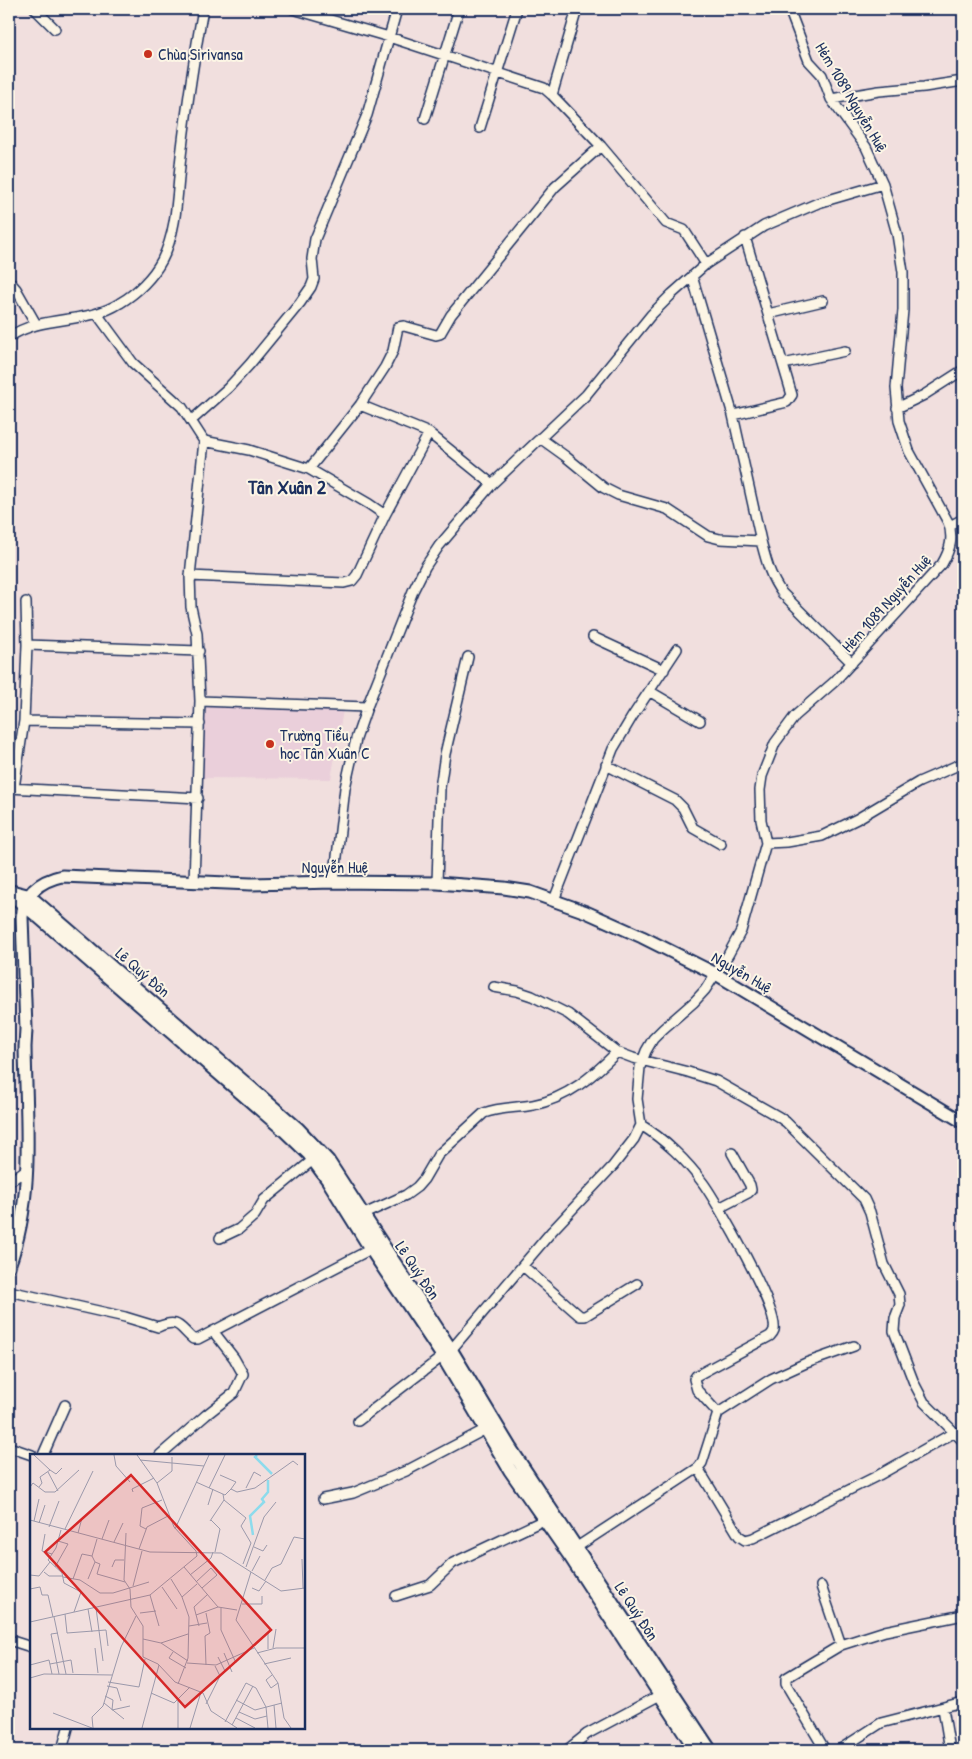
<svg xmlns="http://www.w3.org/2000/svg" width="972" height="1759" viewBox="0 0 972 1759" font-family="'Patrick Hand',sans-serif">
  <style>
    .built { fill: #eacfda }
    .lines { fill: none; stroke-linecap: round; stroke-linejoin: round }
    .minor-casing { stroke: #1b2f5e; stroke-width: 12 }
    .tertiary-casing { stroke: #1b2f5e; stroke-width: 15 }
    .secondary-casing { stroke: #1b2f5e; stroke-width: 16 }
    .minor { stroke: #fcf5e5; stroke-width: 9 }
    .tertiary { stroke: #fcf5e5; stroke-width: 11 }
    .secondary { stroke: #fcf5e5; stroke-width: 12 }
    .poi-dot { fill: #c8321e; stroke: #fcf5e5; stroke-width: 2 }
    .labels { text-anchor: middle; stroke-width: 4; stroke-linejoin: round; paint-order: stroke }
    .poi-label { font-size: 16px; fill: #1b2f5e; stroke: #fcf5e5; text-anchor: start }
    .street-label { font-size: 16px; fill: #1b2f5e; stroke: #fcf5e5 }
    .quarter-label { font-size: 19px; font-weight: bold; fill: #1b2f5e; stroke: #fcf5e5 }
    .inset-river { fill: none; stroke: #8ddbec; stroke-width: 2.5 }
    .inset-road { fill: none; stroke: #9b99ab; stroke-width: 1 }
    .view { fill: #d62828; fill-opacity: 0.15; stroke: #d62828; stroke-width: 2.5 }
    .inset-edge { fill: none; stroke: #1b2f5e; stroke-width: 2.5 }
  </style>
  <rect width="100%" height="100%" fill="#f1dfde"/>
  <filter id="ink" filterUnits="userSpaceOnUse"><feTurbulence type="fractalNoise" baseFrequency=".02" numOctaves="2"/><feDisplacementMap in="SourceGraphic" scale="10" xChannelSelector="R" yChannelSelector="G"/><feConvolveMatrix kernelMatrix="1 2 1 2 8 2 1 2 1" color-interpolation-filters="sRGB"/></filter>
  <g filter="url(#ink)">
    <path class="built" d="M206 704 343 710 331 779 202 778Z"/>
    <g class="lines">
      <defs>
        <path id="minor" d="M35 9 55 29
          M293 9 389 37 544 88 552 95 601 146 666 223 684 230 706 264
          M552 95 577 9
          M831 99 879 91 924 87 963 81
          M425 119 459 9
          M480 128 517 9
          M692 276 733 415 761 541
          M9 281 16 289 36 324
          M97 314 133 363 182 407 204 441 190 576 191 607 197 634 200 701 194 882
          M768 314 823 301
          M9 337C43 314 86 325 120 303 137 293 153 277 162 260 178 229 177 190 181 156 187 106 194 57 203 9
          M783 364 845 351
          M360 405 429 433 492 484
          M897 408 924 395 963 370
          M733 415 787 402 792 395 745 237
          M192 420 228 388 250 364 300 303 311 287 314 279 312 259 315 239 367 115 397 9
          M540 438 565 456 604 488 618 495 667 509 708 536 720 539 761 541C766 560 770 577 782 593L852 663
          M204 441 249 450 309 469 369 504 385 515
          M309 469 360 405 385 367 393 351 398 327 404 326 436 335 440 334 451 315 555 187 601 146
          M950 526 963 519
          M190 576 344 583 352 581 357 575 385 515 429 433
          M26 602 27 645
          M593 637 664 670
          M199 651 27 645 24 721 200 724
          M649 691 700 721
          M200 701 367 707 356 739 345 788 334 882
          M367 707 413 591 425 567 439 546 492 484 586 395 651 315 672 294 706 264 764 226 818 203 883 184
          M606 765 675 800 683 808 693 828 721 844
          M9 788 198 798
          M14 788 24 721
          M766 843 787 842 822 836 857 819 919 782 963 763
          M437 883 440 788 445 754 468 657
          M554 900 613 749 632 717 677 649
          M494 987 517 991 532 996 568 1014 617 1052 633 1058 688 1072 716 1081 779 1117 786 1122 864 1199 870 1212 884 1264 899 1294 900 1305 895 1318 894 1331 914 1383 924 1402 963 1441
          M641 1125C664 1139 687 1161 703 1183 717 1202 779 1310 774 1330 773 1333 772 1334 770 1336L696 1376 694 1379 697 1390 718 1413
          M9 1182 27 1169
          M719 1208 748 1193 751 1190 750 1185 732 1153
          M362 1215 406 1195 417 1187 424 1179 438 1155 484 1113C500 1107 517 1108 533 1105 568 1098 593 1076 617 1052
          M220 1238 239 1229 255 1215 264 1200 314 1159
          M523 1266 580 1316H585L637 1284
          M9 1291 125 1317 158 1327C179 1318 179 1327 193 1339H198L371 1249
          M358 1421 451 1350 552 1231 613 1166 634 1139 641 1125 637 1099 640 1067 646 1051 653 1039 663 1029 694 1002 705 990 728 955 741 931 766 843 761 820 760 790 762 776 775 743 795 716 834 682 942 564C950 550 954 538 948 522L909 451 899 421 896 388 903 310V272L897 234 883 184 866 147 831 99 822 75 809 61 789 9
          M9 1447 32 1455
          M43 1455 65 1405
          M160 1455 206 1415 234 1393 243 1374 234 1358 213 1331
          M698 1468 739 1536 745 1540 753 1538 879 1475 955 1432
          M323 1499 353 1493 406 1471 486 1429
          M577 1547 698 1468 702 1463 718 1413 771 1379 806 1363 854 1346
          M821 1586 841 1645
          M396 1596 430 1585 453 1563 544 1520
          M9 1640 31 1647
          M943 1708 950 1750
          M62 1750 68 1728
          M567 1750 587 1734 660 1695
          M825 1750 786 1684V1678L841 1645 885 1631 963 1615
          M839 1750 881 1723 963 1702"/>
        <path id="tertiary" d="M9 1266C35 1196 26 1120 25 1047L26 1029 22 917C24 894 39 881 62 876L251 884 334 882 437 883 504 888 530 892 586 912 642 937 716 974 963 1122"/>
        <path id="secondary" d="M9 891 29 896 43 908 298 1129 328 1161 451 1350 510 1448 710 1750
          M11 894 39 917 284 1130 309 1154 328 1180 371 1249 442 1355 510 1470 570 1556 696 1750"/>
      </defs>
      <use href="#minor" class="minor-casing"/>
      <use href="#tertiary" class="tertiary-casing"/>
      <use href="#secondary" class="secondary-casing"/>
      <use href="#minor" class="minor"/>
      <use href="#tertiary" class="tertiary"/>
      <use href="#secondary" class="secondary"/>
    </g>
  </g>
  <g class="poi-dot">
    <circle cx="148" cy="54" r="5"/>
    <circle cx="270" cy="744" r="5"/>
  </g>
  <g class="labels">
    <g class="poi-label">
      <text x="158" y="60">Chùa Sirivansa</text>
      <text x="280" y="741">Trường Tiểu<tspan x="280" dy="18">học Tân Xuân C</tspan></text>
    </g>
    <g class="street-label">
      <text transform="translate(852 97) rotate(59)" y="6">Hẻm 1089 Nguyễn Huệ</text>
      <text transform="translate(886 603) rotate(-48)" y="6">Hẻm 1089 Nguyễn Huệ</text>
      <text x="335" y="873">Nguyễn Huệ</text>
      <text transform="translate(143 972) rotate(41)" y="6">Lê Quý Đôn</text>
      <text transform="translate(742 972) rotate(30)" y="6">Nguyễn Huệ</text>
      <text transform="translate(418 1270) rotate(56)" y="6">Lê Quý Đôn</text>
      <text transform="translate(637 1611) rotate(57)" y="6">Lê Quý Đôn</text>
    </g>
    <g class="quarter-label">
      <text x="287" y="494">Tân Xuân 2</text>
    </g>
  </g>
  <g transform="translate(30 1454)">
    <rect width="275" height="275" fill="#f1dfde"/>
    <path class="inset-river" d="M227 1 225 3 242 20M223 81 220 62 234 48 232 45 238 38V26"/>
    <path class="inset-road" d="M4 1 20 16M84 1 86 12 100 28M110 6 174 12M18 18 28 37M190 21 206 28 201 35M166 28 195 41 201 35 207 38 225 34 263 7 268 11M127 29 142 17V3M0 33 3 29 15 38H25L49 16M9 33 12 29 10 23 20 16 26 20 32 14M179 34 195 1M216 34 224 18 231 22M103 38 102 35 124 24M193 40 194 46 216 64 211 72 221 89 213 110M178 51 183 35M0 66 120 98 191 99 251 137 275 134M181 66 190 75 185 98M4 67 9 45M180 67 194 46M9 69 15 51M19 73 29 47M35 75 63 17M116 75 110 72 112 54 132 46M145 75 179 1M31 76 26 94 18 106 32 119 34 129 51 138 44 158M48 79 52 64M96 79 94 126 100 135 101 153 113 172V203L128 210 145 228 173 239 181 257 207 274M15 80 12 97 22 100M72 85 79 66M84 88 93 69M224 93 233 97 237 91M109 95 117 73 138 62M272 105 273 134M65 108 70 110 67 120 95 128M25 113 38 90 28 87M82 113 85 106H94M154 113 188 153 207 156M216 113 234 63 246 48M222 117 230 102M14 118 19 122H33M221 118 206 166 248 229 254 264 261 274M0 121 9 122 20 108M160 121 181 104 183 98M33 123 50 126 70 139H83L119 128M43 125 52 100 62 102M58 125 65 108 62 102 67 85M141 125 152 143 167 130M235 126 242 114 251 110 264 83 275 85M166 128 181 114 187 121 172 134M103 132 112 97M132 133 147 155M222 134 229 137 236 127M0 135 10 133 12 141H18L23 163M120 141 129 172M212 150H232V142M66 154 73 207M191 154V176L206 209M58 155 62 178M110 159 126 157M35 160 37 179 76 176 78 192M166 161 188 153M24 163 36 220M0 168 120 141 167 102 166 97 144 73 127 29 107 1M159 172 177 169M169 172 164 153 178 140M238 178V195M28 179 21 180 29 220M113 185 131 189 158 180M131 189 158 207M65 194 68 219M243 194 246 175M143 198 139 204 156 214M194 199 202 218M227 199 246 194H275M188 203 195 217M157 209 186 211 224 194M20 210 41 206 43 219M234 210 261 204M0 211 19 206 22 220M176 211 175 182 180 179 176 159M242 221 236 226 241 234 248 229M0 224 14 220 82 221M78 228 109 233 115 205M148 230 158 204 159 163 152 143M77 232 87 234 91 247M121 239 144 249 160 233M75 242 83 246 82 256M206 246 225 256 252 249M74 249 94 265M176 250 190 222 185 212M244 251 246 274M82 256 100 252M209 258 225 265 237 262M23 259 62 274M206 264 225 274M195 268 216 229 226 234 236 253 238 274M202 271 223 232M63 274 62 263 73 252 91 193 106 162M112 274 129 211M148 274V247M160 274 171 238"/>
    <path class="view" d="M101 21 241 176 155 253 15 98Z"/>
    <rect width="275" height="275" class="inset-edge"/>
  </g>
  <rect width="972" height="1759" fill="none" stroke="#fcf5e5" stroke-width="30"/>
  <rect x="15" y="15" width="942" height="1729" fill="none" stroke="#1b2f5e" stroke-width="2" filter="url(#ink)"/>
</svg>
